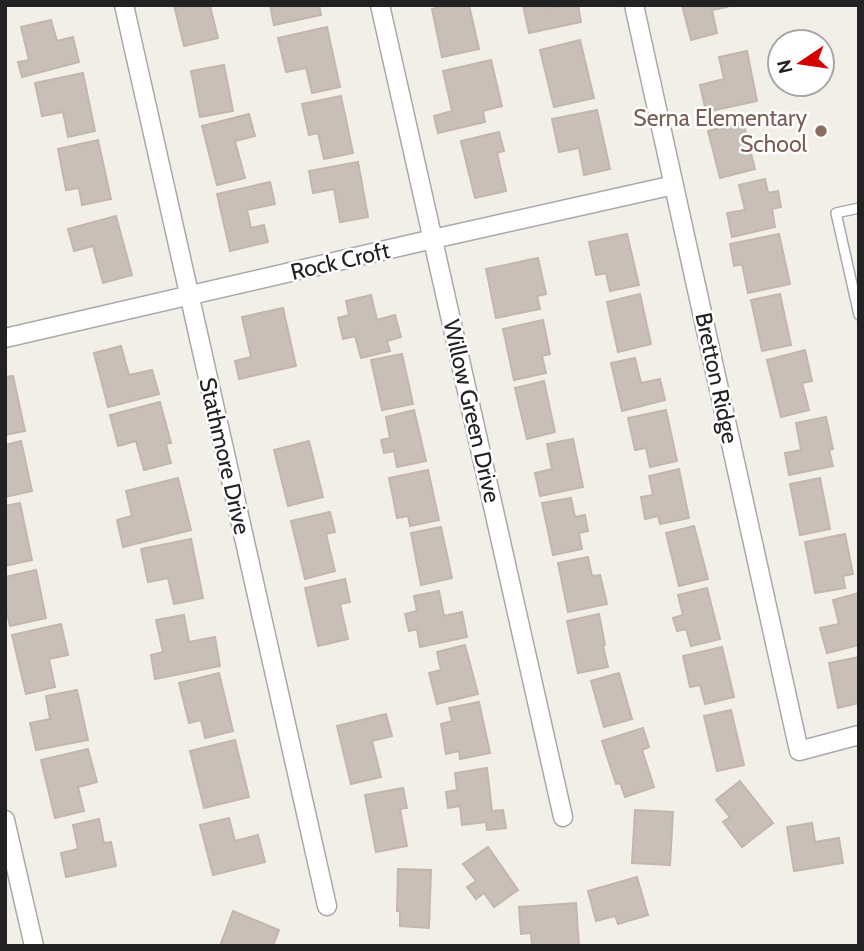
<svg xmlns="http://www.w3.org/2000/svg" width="864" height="951" viewBox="0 0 864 951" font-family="Cabin,sans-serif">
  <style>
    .building { fill: #c7bfb8; stroke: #c4b6ab; stroke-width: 2 }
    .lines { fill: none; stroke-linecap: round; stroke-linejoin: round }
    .service-casing { stroke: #a9a9a9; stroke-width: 12 }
    .minor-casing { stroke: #a9a9a9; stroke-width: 21 }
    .service { stroke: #fff; stroke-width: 9 }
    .minor { stroke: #fff; stroke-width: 18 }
    .education-dot { fill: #8d6e63; stroke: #fff; stroke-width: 2.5 }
    .labels { text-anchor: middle; stroke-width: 5; stroke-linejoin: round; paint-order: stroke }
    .education-label { font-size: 23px; fill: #785e54; stroke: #fff; text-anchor: end }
    .street-label { font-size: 23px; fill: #222; stroke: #fff }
  </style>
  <rect width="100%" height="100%" fill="#f2efe9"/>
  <path class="building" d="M174 5H213L210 6 218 38 184 46Z
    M270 5H319L321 15 274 25Z
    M448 5H469L479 49 442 57 432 9Z
    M523 5H550V8L564 5H578L581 22 529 33Z
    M682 5H726L727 7 712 10 717 33 691 40Z
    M51 20 57 41 73 37 79 62 22 77 18 62 29 60 21 27Z
    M327 27 340 87 312 93 306 68 286 72 278 38Z
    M580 40 594 98 554 107 540 50Z
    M747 51 757 101 706 112 700 85 724 79 719 57Z
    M491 60 502 106 483 111 485 122 438 133 434 116 452 111 443 71Z
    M224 65 233 111 200 117 191 71Z
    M83 73 95 131 68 137 63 112 42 116 35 83Z
    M341 96 353 153 324 159 318 133 309 135 302 104Z
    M597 110 610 169 584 175 579 148 559 152 552 119Z
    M249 114 255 136 235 141 245 178 217 185 202 126Z
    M743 122 755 169 720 178 708 131Z
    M499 132 504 151 497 153 506 191 475 198 461 141Z
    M98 140 111 199 82 205 79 188 66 190 58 149Z
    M358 162 368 217 340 222 334 189 313 193 309 171Z
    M765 179 768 193 778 191 781 207 772 209 775 227 732 237 727 213 745 210 739 185Z
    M270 182 275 204 247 210 251 228 264 225 268 242 230 251 217 194Z
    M116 216 132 275 103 283 93 246 74 251 68 229Z
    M627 234 639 285 610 291 606 273 596 275 589 242Z
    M779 234 790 284 748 293 742 264 734 266 730 244Z
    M538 258 546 294 537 296 540 309 496 318 486 269Z
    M640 294 651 344 618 352 607 302Z
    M780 294 791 345 762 351 751 300Z
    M371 295 377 320 395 315 401 337 387 341 390 351 361 358 355 336 343 339 338 318 349 315 346 301Z
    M283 308 296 366 239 379 235 361 251 357 242 317Z
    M543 320 550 354 542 356 546 373 514 380 503 329Z
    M121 346 129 375 152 370 159 394 108 407 94 353Z
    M805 350 812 381 802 383 809 410 781 417 767 360Z
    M402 354 413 404 382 410 371 360Z
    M635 358 641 383 660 379 665 400 622 411 611 363Z
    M13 376 25 431 5 435V377Z
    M544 381 555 432 527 439 515 388Z
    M160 402 171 443 166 444 171 463 144 470 136 441 118 446 110 415Z
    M414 410 426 461 397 467 394 451 384 453 381 440 390 438 386 417Z
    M666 410 677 461 650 467 646 448 635 450 628 418Z
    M826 417 833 449 829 450 833 466 789 475 785 453 801 450 796 423Z
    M573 439 583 487 540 496 535 473 552 469 547 444Z
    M21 441 32 491 5 497V445Z
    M309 441 323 497 288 506 274 450Z
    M679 469 689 518 660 524 658 516 645 519 641 497 653 495 649 476Z
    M428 470 439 520 410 526 408 516 397 518 389 478Z
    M178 478 191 530 123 547 117 520 132 516 126 491Z
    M820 478 830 529 800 535 790 484Z
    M571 498 575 517 585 515 588 531 579 533 582 549 553 555 542 503Z
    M20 503 32 560 5 566V506Z
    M330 512 335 532 326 534 335 571 305 579 291 521Z
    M694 526 708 579 679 586 666 533Z
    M441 527 452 578 421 585 411 533Z
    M845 534 853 574 843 576 845 588 815 593 805 542Z
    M191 539 203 598 174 604 168 578 148 582 141 549Z
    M588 557 592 576 600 575 607 604 568 612 558 563Z
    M36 570 46 618 10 626 5 603V577Z
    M345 579 350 602 340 604 348 639 318 646 305 588Z
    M707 588 720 639 691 646 686 629 677 631 673 618 683 615 678 595Z
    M439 591 444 616 462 612 467 637 420 647 417 629 409 631 405 614 417 611 414 596Z
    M859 593V645L827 653 820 628 839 624 833 600Z
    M599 614 605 645 603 646 608 667 578 673 567 621Z
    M184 615 189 642 215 637 220 666 155 679 151 655 163 652 156 620Z
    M61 624 68 655 49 659 55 687 26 694 12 635Z
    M465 645 478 694 437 704 429 673 441 670 437 652Z
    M722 647 734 697 705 704 700 685 690 687 683 656Z
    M859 657V703L838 708 829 663Z
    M219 673 233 731 205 738 201 720 189 723 179 683Z
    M619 673 632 719 604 727 591 681Z
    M77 690 88 740 36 750 30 723 50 719 46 696Z
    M479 702 490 753 460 759 459 751 446 754 441 724 452 721 449 708Z
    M731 710 744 765 717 771 704 716Z
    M386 714 392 736 372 741 381 777 351 784 337 726Z
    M643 728 649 747 642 750 654 787 625 797 620 783 616 784 602 741Z
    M235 740 249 797 204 808 190 751Z
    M88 749 97 782 78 787 84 811 55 818 41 760Z
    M487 768 492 811 503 810 506 828 487 830 486 822 462 825 460 806 448 808 446 792 457 790 455 773Z
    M740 781 773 823 742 847 723 822 730 817 716 800Z
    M403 788 407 808 400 809 407 846 376 852 365 795Z
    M635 810 673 812 670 865 632 863Z
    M229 818 235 841 258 835 265 862 213 875 200 825Z
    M99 819 104 843 111 842 116 866 66 877 61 853 78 849 73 825Z
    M812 823 815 842 839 838 843 863 794 871 787 827Z
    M488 847 518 890 494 907 484 893 476 899 467 887 476 881 463 864Z
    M398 869 431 870 429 928 400 926V911H397Z
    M637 877 648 915 618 924 615 916 596 921 588 891Z
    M576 903 579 946H532L531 933 521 934 519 907Z
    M233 911 279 930 273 946H220Z"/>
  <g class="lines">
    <defs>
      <path id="service" d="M859 208 836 213 859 315"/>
      <path id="minor" d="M124 5 327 906
        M380 5 563 817
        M634 5 799 751 859 735
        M5 338 433 239 674 185
        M5 820 34 946"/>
    </defs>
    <use href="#service" class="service-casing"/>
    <use href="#minor" class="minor-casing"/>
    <use href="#service" class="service"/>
    <use href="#minor" class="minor"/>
  </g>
  <circle class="education-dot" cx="821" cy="131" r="7"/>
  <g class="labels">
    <g class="education-label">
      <text x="807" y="126">Serna Elementary<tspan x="807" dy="26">School</tspan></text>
    </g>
    <g class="street-label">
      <text transform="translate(340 261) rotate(-13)" y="8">Rock Croft</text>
      <text transform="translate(717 378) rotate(78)" y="8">Bretton Ridge</text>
      <text transform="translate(472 411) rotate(77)" y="8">Willow Green Drive</text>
      <text transform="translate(225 456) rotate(77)" y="8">Stathmore Drive</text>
    </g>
  </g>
  <rect width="864" height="951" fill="none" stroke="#222222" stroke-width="14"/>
  <g transform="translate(801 63) rotate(257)"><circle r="33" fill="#ffffff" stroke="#a7a7a7" stroke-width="2"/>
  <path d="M0-5L12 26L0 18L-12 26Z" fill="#d40000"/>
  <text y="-10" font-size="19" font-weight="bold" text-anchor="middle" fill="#222222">N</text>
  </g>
</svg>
